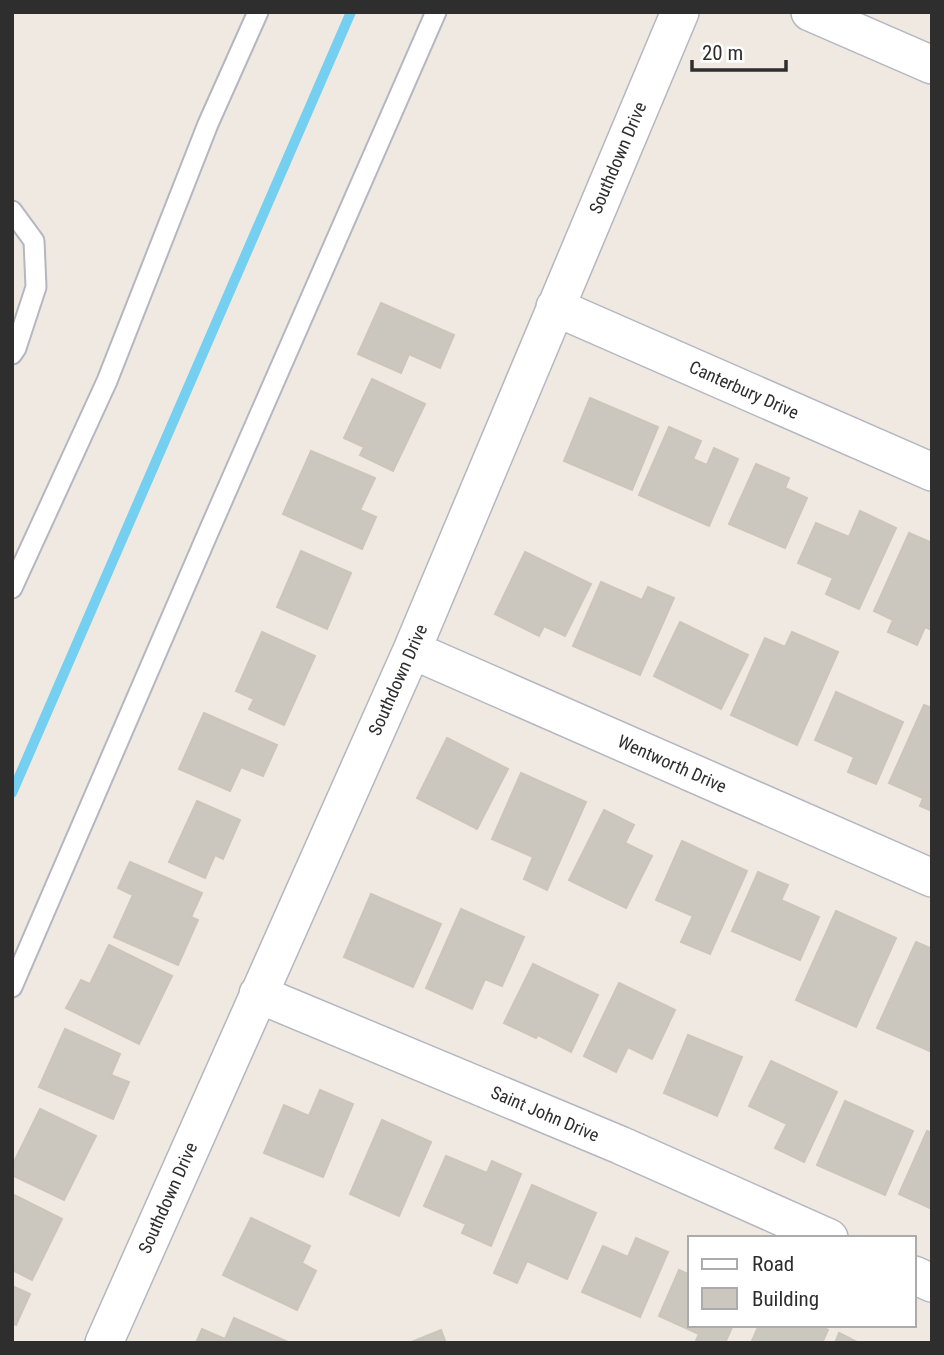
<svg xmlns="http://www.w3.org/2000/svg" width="944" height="1355" viewBox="0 0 944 1355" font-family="'Roboto Condensed',sans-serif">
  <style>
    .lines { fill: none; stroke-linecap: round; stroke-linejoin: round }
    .stream { stroke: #75cff0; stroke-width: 10 }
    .building { fill: #cbc7bf; stroke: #cbc5ba; stroke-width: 2 }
    .service-casing { stroke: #b4b7c1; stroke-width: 23 }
    .minor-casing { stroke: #b4b7c1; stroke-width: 40 }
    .service { stroke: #fff; stroke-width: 19 }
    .minor { stroke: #fff; stroke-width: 37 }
    .labels { text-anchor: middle; stroke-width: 5; stroke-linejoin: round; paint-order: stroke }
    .street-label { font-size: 18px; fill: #2e2e2e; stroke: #fff }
  </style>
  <rect width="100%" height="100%" fill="#efe9e1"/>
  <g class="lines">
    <path class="stream" d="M12 793 351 12"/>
  </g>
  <path class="building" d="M381 303 454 335 440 368 409 354 401 373 358 354Z
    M372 379 425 404 393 471 360 455 364 447 344 438Z
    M590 398 658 427 632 490 564 461Z
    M669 427 701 441 693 459 707 465 714 448 738 459 709 526 639 495Z
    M311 451 375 478 360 510 376 517 362 549 283 514Z
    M756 464 789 478 785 488 807 498 785 548 729 524Z
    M860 511 896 528 859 609 826 594 833 578 798 563 816 523 849 537Z
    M909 533 932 543V630L925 627 917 645 888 632 893 620 874 611Z
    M301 551 351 573 327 629 277 607Z
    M525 552 591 584 565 636 544 626 539 636 495 614Z
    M601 582 642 600 648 587 674 598 640 675 573 646Z
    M680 622 748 655 721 709 654 676Z
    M262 632 315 656 284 725 249 709 254 699 236 691Z
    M792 632 838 652 797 745 731 715 765 638 785 647Z
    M836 692 903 722 876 784 848 772 854 757 815 740Z
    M924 705 932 708V811L920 806 923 798 889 783Z
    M204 713 277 745 263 776 241 767 230 791 179 769Z
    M447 738 508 769 477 829 417 798Z
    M521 773 586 802 547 890 524 879 533 857 492 839Z
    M197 801 240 820 223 859 215 855 205 878 169 862Z
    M604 810 634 825 625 843 652 856 626 908 569 880Z
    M682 841 747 871 710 954 681 942 693 916 656 900Z
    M130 862 202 893 191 917 198 920 178 965 114 937 133 895 118 888Z
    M758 872 788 885 781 900 819 917 800 960 732 931Z
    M371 894 441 924 413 987 344 957Z
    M461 909 524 937 502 986 485 979 472 1009 426 988Z
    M836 911 896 938 856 1027 796 1000Z
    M916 942 932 949V1052L877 1028Z
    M109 945 172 976 139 1044 66 1008 81 980 90 984Z
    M533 964 598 995 571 1052 538 1035 536 1038 504 1023Z
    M619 983 675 1010 652 1059 628 1047 616 1072 584 1056Z
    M65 1029 120 1054 111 1075 129 1082 113 1119 39 1087Z
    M688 1035 742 1057 717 1116 664 1093Z
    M771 1061 837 1092 804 1162 775 1148 787 1124 749 1106Z
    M320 1090 353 1104 323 1177 264 1153 284 1105 309 1116Z
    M845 1101 913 1131 885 1195 817 1165Z
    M40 1109 96 1136 64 1200 12 1175V1166Z
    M382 1120 431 1142 399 1216 350 1194Z
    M927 1131 932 1133V1209L899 1194Z
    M446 1156 487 1173 492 1161 521 1174 491 1246 462 1233 466 1224 424 1206Z
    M532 1185 596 1213 567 1279 527 1261 517 1283 494 1273Z
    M12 1194 62 1219 32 1280 12 1270Z
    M251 1218 310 1246 302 1263 316 1271 297 1310 223 1275Z
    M636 1238 668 1252 640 1317 582 1292 603 1246 628 1257Z
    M679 1270 690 1275V1325H733L725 1343H695L699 1334 659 1316Z
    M12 1286 30 1294 16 1325 12 1323Z
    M234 1318 290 1343H196L202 1329 225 1339Z
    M759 1325H819L828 1330 822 1343H751Z
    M441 1330 446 1343H409Z
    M839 1333 859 1343H835Z"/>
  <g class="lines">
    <defs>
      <path id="service" d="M12 211 34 241 36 287 16 348 12 354
        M12 588 107 381 208 124 258 12
        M12 987 208 533 436 12"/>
      <path id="minor" d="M810 12 932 65
        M555 307 932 472
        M412 650 932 878
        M258 994 620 1145 829 1238
        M914 1275 932 1283
        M104 1343 412 650 680 12"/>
    </defs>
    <use href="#service" class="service-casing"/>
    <use href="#minor" class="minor-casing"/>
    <use href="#service" class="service"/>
    <use href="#minor" class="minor"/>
  </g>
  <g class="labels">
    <g class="street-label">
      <text transform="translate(618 158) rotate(-67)" y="6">Southdown Drive</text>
      <text transform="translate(744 390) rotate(24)" y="6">Canterbury Drive</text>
      <text transform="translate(398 680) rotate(-66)" y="6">Southdown Drive</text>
      <text transform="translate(672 764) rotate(24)" y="6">Wentworth Drive</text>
      <text transform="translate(545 1114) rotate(23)" y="6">Saint John Drive</text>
      <text transform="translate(168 1198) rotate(-66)" y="6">Southdown Drive</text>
    </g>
  </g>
  <rect width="944" height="1355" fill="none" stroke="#2e2e2e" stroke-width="28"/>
  <rect x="688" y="1236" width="228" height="91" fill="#ffffff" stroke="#ababab" stroke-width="2"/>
  <rect x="702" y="1259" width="35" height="10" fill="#ffffff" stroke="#ababab" stroke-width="2"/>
  <text x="752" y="1271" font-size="21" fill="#2e2e2e">Road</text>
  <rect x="702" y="1288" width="35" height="21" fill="#cbc7bf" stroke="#ababab" stroke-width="2"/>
  <text x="752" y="1306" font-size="21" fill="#2e2e2e">Building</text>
  <path d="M692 60v10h94v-10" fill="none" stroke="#2e2e2e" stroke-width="3.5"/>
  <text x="702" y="60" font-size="21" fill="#2e2e2e" stroke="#ffffff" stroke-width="5" paint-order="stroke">20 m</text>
</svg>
